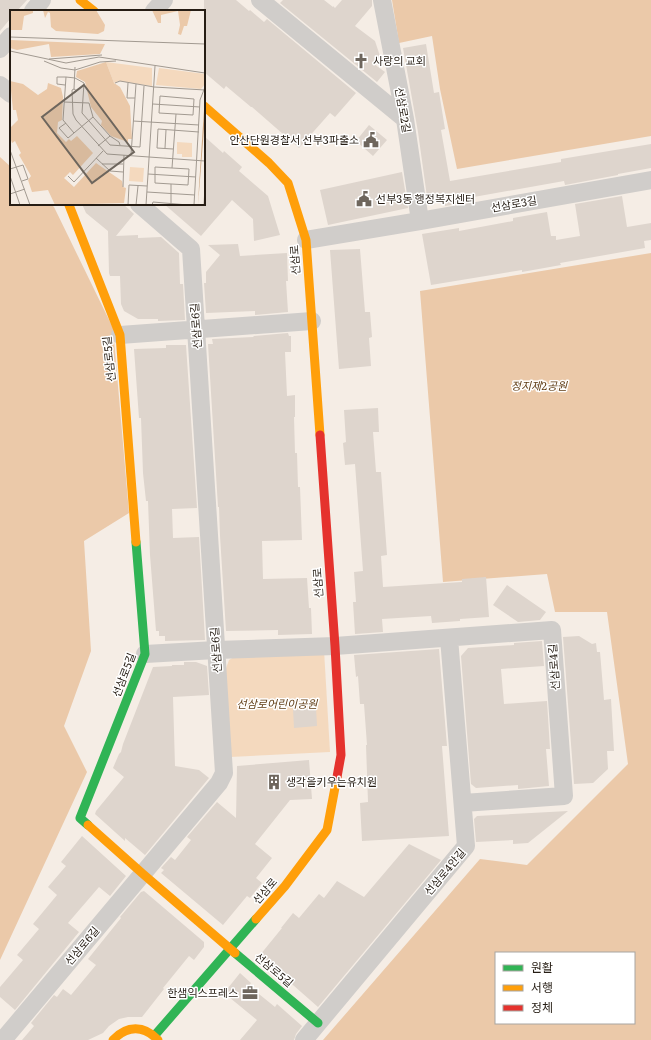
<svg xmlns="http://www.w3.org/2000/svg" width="651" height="1040" viewBox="0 0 651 1040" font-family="Literata,'Noto Sans KR',serif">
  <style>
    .green { fill: #f4d9be }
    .forest { fill: #ebc9a9; fill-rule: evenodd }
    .building { fill: #ded5cd }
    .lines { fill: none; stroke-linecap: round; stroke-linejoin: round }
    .street { stroke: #d0cdca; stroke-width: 18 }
    .fast { stroke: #30b455; stroke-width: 9 }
    .slow { stroke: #ff9f0a; stroke-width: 9 }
    .jam { stroke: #e5322d; stroke-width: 9 }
    .labels { text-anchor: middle; stroke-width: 3; stroke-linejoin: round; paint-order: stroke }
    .poi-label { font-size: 11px; fill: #261d14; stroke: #fff; text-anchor: start }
    .street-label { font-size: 11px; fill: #261d14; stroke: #fff }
    .park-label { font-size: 11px; font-style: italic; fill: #5f3b13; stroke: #fff }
    .inset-road { fill: none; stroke: #a29a91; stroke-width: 1 }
    .view { fill: #6e665d; fill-opacity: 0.15; stroke: #6e665d; stroke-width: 2 }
    .inset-edge { fill: none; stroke: #261d14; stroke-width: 2 }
  </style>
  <rect width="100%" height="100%" fill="#f5ede5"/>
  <path class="green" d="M324 650 330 752 230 757 225 671 229 660 239 654Z"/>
  <path class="forest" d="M392 0H651V136L457 169 440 89 432 36 399 43Z
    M0 157 11 167V204H51L54 207 113 328 129 513 84 541 91 651 64 726 87 772 0 960Z
    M651 253V1040H323L480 859 527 865 628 764 607 612H555L547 574 443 582 420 291ZM496 953H634V1023H496Z"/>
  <path class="building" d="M0 0H27L17 11H11V18L0 31Z
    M204 0H236L249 11 250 10 264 22 267 19 356 93 335 117 330 113 299 148 252 107H251L226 86 224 89 204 72Z
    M283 0H324L333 7V6L335 8 342 0H372V6L355 26 375 41 380 56 374 64 385 72 377 82 280 3Z
    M426 44 434 93 439 92 445 129 441 130 450 181 561 162V159L651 144V168L618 174V175L565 185 564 181 468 198 469 202 445 206 444 201 428 204 418 132 403 48Z
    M369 125 387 140 373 156 356 141Z
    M204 136 223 153 224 151 242 167 239 171 268 196 280 235 254 241 253 219 232 200 201 236 164 204H204Z
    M402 172 408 208 328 225 320 190Z
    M622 196 627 227 651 223V240L644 241 645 248 560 263 561 265 522 272V270L431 285 422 234 459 228V231L513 221V218L547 212 551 236H556V240L580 236 575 204Z
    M82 204H123L134 214 116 236 138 235V238L161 237 179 253 180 284H183L185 320 158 321V319H138L124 311 121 304 120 276H110L109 273 108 231 86 213Z
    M238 244 240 256 287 253 288 281H286L288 312 255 315V311L206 313 204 283H206V272L220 255 208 245Z
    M360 249 365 312H370L372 337 369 338 371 366 339 369 330 250Z
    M288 333 289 336H291V352H285L287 396 295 395V417H294L295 453H297L298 487H300L302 540 262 541 263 579 307 578 309 608H311L312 634 278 635V630L226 631 220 536 219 507H218L208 344H213L212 339 253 337 254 336Z
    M166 345H186L197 508 172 509 173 538 199 537 205 640 165 641V636H159V631H156L150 555 148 501H146L143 473 141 418H139L134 349 166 348Z
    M378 408 379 432H373L376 472H381L384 514 387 555 381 556 383 587 462 582V579L486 577 489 617 460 619V621L432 623 431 616 382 619 383 632 355 634 353 602H356L354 572 363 571 355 464 345 465 343 443 346 442 344 410Z
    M507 585 546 612 540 620 518 622 493 605Z
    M579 636 592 644 596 643 597 652H600L604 700 611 699 614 751H607L608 769 593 783 574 784 563 637Z
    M542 641 544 666 501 669 504 704 547 701 550 749H546L549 786 518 789V785L476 788 471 784 461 656 468 648 514 645V643Z
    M439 649 447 746H442L449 836 362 841 360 803 368 802 366 745H367L364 704H360L358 676 356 677 354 655Z
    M184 662H196L207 666 209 695 173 697 175 766 199 770 209 778 145 855 125 838V841L95 814 96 811 124 777 113 768 119 754 121 752 123 744 153 667 172 666V665H184Z
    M316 707 317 726 294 728 293 709Z
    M309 760 312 799 290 800 255 844 272 858 256 878 262 883 250 898 247 896 223 925 161 873 164 870 161 868 171 857 175 860 191 840 187 837 217 802 236 818 237 766Z
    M568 811 528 843 513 844V840L476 842 474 819 477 816Z
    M82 836 126 876 110 896 99 887 68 923 79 932 15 1010 0 997V987L23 960 17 955 39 929 33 924 57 895 48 887 66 866 61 862Z
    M409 844 441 860 318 1007 293 985 292 984 293 983 260 955 282 928H281L293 913 299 918 319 894 324 898 337 881 364 897Z
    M144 891 204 942V947L194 960 189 956 163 988 164 989 142 1017H128L119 1019 109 1026 103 1033 88 1040H22L34 1026 31 1023 54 995 57 997 63 989 71 995 96 965 88 959 121 918 120 917 141 892Z
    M240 973 251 983 249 986 275 1007 277 1004 302 1026 296 1034 294 1040H240L257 1020 224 993Z"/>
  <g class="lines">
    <path class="street" d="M260 0 405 119
      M382 0 405 119 420 221
      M33 11 42 0
      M154 11 164 0
      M0 49 11 36
      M0 85 11 94
      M306 240 420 221 651 180
      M120 335 312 321
      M145 654 216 650 335 646 552 630 564 796 463 803
      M3 1040 219 783 224 773 191 249 139 204
      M304 1040 466 846 449 638"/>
    <path class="fast" d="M88 825 80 818 145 654 136 542
      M235 953 318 1023
      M155 1035 256 919"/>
    <path class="slow" d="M80 0 94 11
      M204 106 269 163 288 183 306 240 320 435
      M70 204 69 205 120 335 136 542
      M88 825 143 874 235 953
      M256 919 285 886 327 830 337 777
      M113 1040C127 1025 144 1025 158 1040"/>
    <path class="jam" d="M320 435 335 646 341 755 337 777"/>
  </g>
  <defs>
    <symbol id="church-bare" viewBox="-9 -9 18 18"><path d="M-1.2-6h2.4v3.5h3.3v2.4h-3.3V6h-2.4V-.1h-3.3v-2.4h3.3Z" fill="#6e665d" stroke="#fff" stroke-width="2.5" paint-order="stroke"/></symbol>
    <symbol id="civic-bare" viewBox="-9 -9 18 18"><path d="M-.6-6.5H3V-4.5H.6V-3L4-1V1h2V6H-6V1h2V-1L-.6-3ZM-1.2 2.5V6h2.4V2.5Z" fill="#6e665d" stroke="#fff" stroke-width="2.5" paint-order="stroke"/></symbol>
    <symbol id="building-bare" viewBox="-9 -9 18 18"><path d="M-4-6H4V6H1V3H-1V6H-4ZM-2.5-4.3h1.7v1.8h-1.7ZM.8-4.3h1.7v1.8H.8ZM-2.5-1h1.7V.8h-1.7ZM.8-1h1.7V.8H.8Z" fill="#6e665d" stroke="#fff" stroke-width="2.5" paint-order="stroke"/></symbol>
    <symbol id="office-bare" viewBox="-9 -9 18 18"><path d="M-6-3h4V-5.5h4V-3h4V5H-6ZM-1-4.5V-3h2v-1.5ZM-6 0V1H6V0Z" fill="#6e665d" stroke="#fff" stroke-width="2.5" paint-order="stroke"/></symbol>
  </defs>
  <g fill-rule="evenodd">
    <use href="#church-bare" x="350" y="50" width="22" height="22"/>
    <use href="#civic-bare" x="360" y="129" width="22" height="22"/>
    <use href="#civic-bare" x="353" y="188" width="22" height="22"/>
    <use href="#building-bare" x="263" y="771" width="22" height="22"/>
    <use href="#office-bare" x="239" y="982" width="22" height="22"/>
  </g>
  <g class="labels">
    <g class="poi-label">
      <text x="373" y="65">사랑의 교회</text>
      <text x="359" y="144" text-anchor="end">안산단원경찰서 선부3파출소</text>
      <text x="376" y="203">선부3동 행정복지센터</text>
      <text x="286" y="786">생각을키우는유치원</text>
      <text x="238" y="997" text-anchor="end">한샘익스프레스</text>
    </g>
    <g class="street-label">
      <text transform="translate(403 110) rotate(80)" y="4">선삼로2길</text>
      <text transform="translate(514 204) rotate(-10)" y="4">선삼로3길</text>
      <text transform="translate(295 260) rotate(-94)" y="4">선삼로</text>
      <text transform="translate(196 326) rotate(-94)" y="4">선삼로6길</text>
      <text transform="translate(109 359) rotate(-96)" y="4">선삼로5길</text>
      <text transform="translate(318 583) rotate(-94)" y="4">선삼로</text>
      <text transform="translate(216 650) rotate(-94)" y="4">선삼로6길</text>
      <text transform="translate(554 667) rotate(-94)" y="4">선삼로4길</text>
      <text transform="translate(124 675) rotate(-69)" y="4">선삼로5길</text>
      <text transform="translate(445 872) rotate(-50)" y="4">선삼로4안길</text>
      <text transform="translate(265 891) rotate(-49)" y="4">선삼로</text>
      <text transform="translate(82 946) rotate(-50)" y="4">선삼로6길</text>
      <text transform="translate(274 970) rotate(40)" y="4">선삼로5길</text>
    </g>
    <g class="park-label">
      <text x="539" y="390">정지제2공원</text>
      <text x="277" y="708">선삼로어린이공원</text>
    </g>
  </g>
  <g transform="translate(10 10)">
    <rect width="195" height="195" fill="#f5ede5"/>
    <path d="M96 52 142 58V76L109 71 104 73ZM149 58 195 64V74L191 79 146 75ZM167 132 182 133V147H172V144H167ZM120 157 134 158 133 172 119 171Z" fill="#f4d9be"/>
    <path d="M0 0H23V3L14 6 12 20H0ZM33 0H86L95 15 94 21 88 24 46 21 41 17 40 3 38 2 35 8ZM142 0H181L177 16H174L171 25 168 24 170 15 168 1 151 5V13H148ZM0 30 95 34 90 44 41 47 39 34 7 40 0 38ZM96 52 104 73 110 77 120 96 122 129H118V132L101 126 91 115 92 111 81 97 75 72 66 67 67 61ZM0 71 13 74 28 85 37 79 38 73 51 78 53 87 52 110 48 112 47 123 56 132 59 129 61 131 67 126 83 143 63 165 60 162 54 168 64 177 86 153 112 171 113 177 116 178 114 193 45 195 38 180 22 182 18 170 21 166 9 145 11 143 5 131 2 133 0 127V118L8 110 6 100H3Z" fill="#ebc9a9"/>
    <path d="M195 85V106L188 195 189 176Z" fill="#cca57f"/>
    <path class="inset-road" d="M0 27 195 34M0 41 56 53 89 47 195 63M39 49 92 45M34 51 51 58 65 60 90 52 106 51M105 73 110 71 144 77 195 80M118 73 117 88H125M55 75 47 74V67H56M64 79 65 57M64 83 67 81 64 79 62 80 63 104 66 110 97 144 195 151M150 86 184 89 183 105 149 103ZM54 92 79 93 83 107 100 126 109 132 110 135M143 94 190 97M123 111 189 115M56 113 49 118 58 128 83 107M64 123 53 110 56 67 65 68 74 73 72 103 100 135 130 137 134 76M88 136 100 126M155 138 156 120M163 139 147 138 148 119 189 122M0 140 20 195M121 145 126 74M86 148 100 161 113 162M92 154H113M145 157 179 159 178 175 145 173ZM162 158 166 104M0 159 13 155 18 169 12 171M138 164 186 167M0 166 10 195M58 166 64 172 93 141M113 177 114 145M137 182 185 185M0 184 15 179M161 193V174M118 195 119 175 137 176M126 195 128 176M136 195 145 56M142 195 143 192 178 195M184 195 190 90 195 77M194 195 195 177"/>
    <path class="view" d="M74 75 124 142 82 173 32 107Z"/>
    <rect width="195" height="195" class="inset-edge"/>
  </g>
  <rect x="495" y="952" width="140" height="72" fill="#ffffff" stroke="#a8a5a1"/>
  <rect x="503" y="965" width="20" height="6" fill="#30b455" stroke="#a8a5a1"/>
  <text x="531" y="972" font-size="12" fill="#261d14">원활</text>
  <rect x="503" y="985" width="20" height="6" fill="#ff9f0a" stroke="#a8a5a1"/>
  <text x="531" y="992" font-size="12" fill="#261d14">서행</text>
  <rect x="503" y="1005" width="20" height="6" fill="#e5322d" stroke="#a8a5a1"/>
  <text x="531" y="1012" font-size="12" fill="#261d14">정체</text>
</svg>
